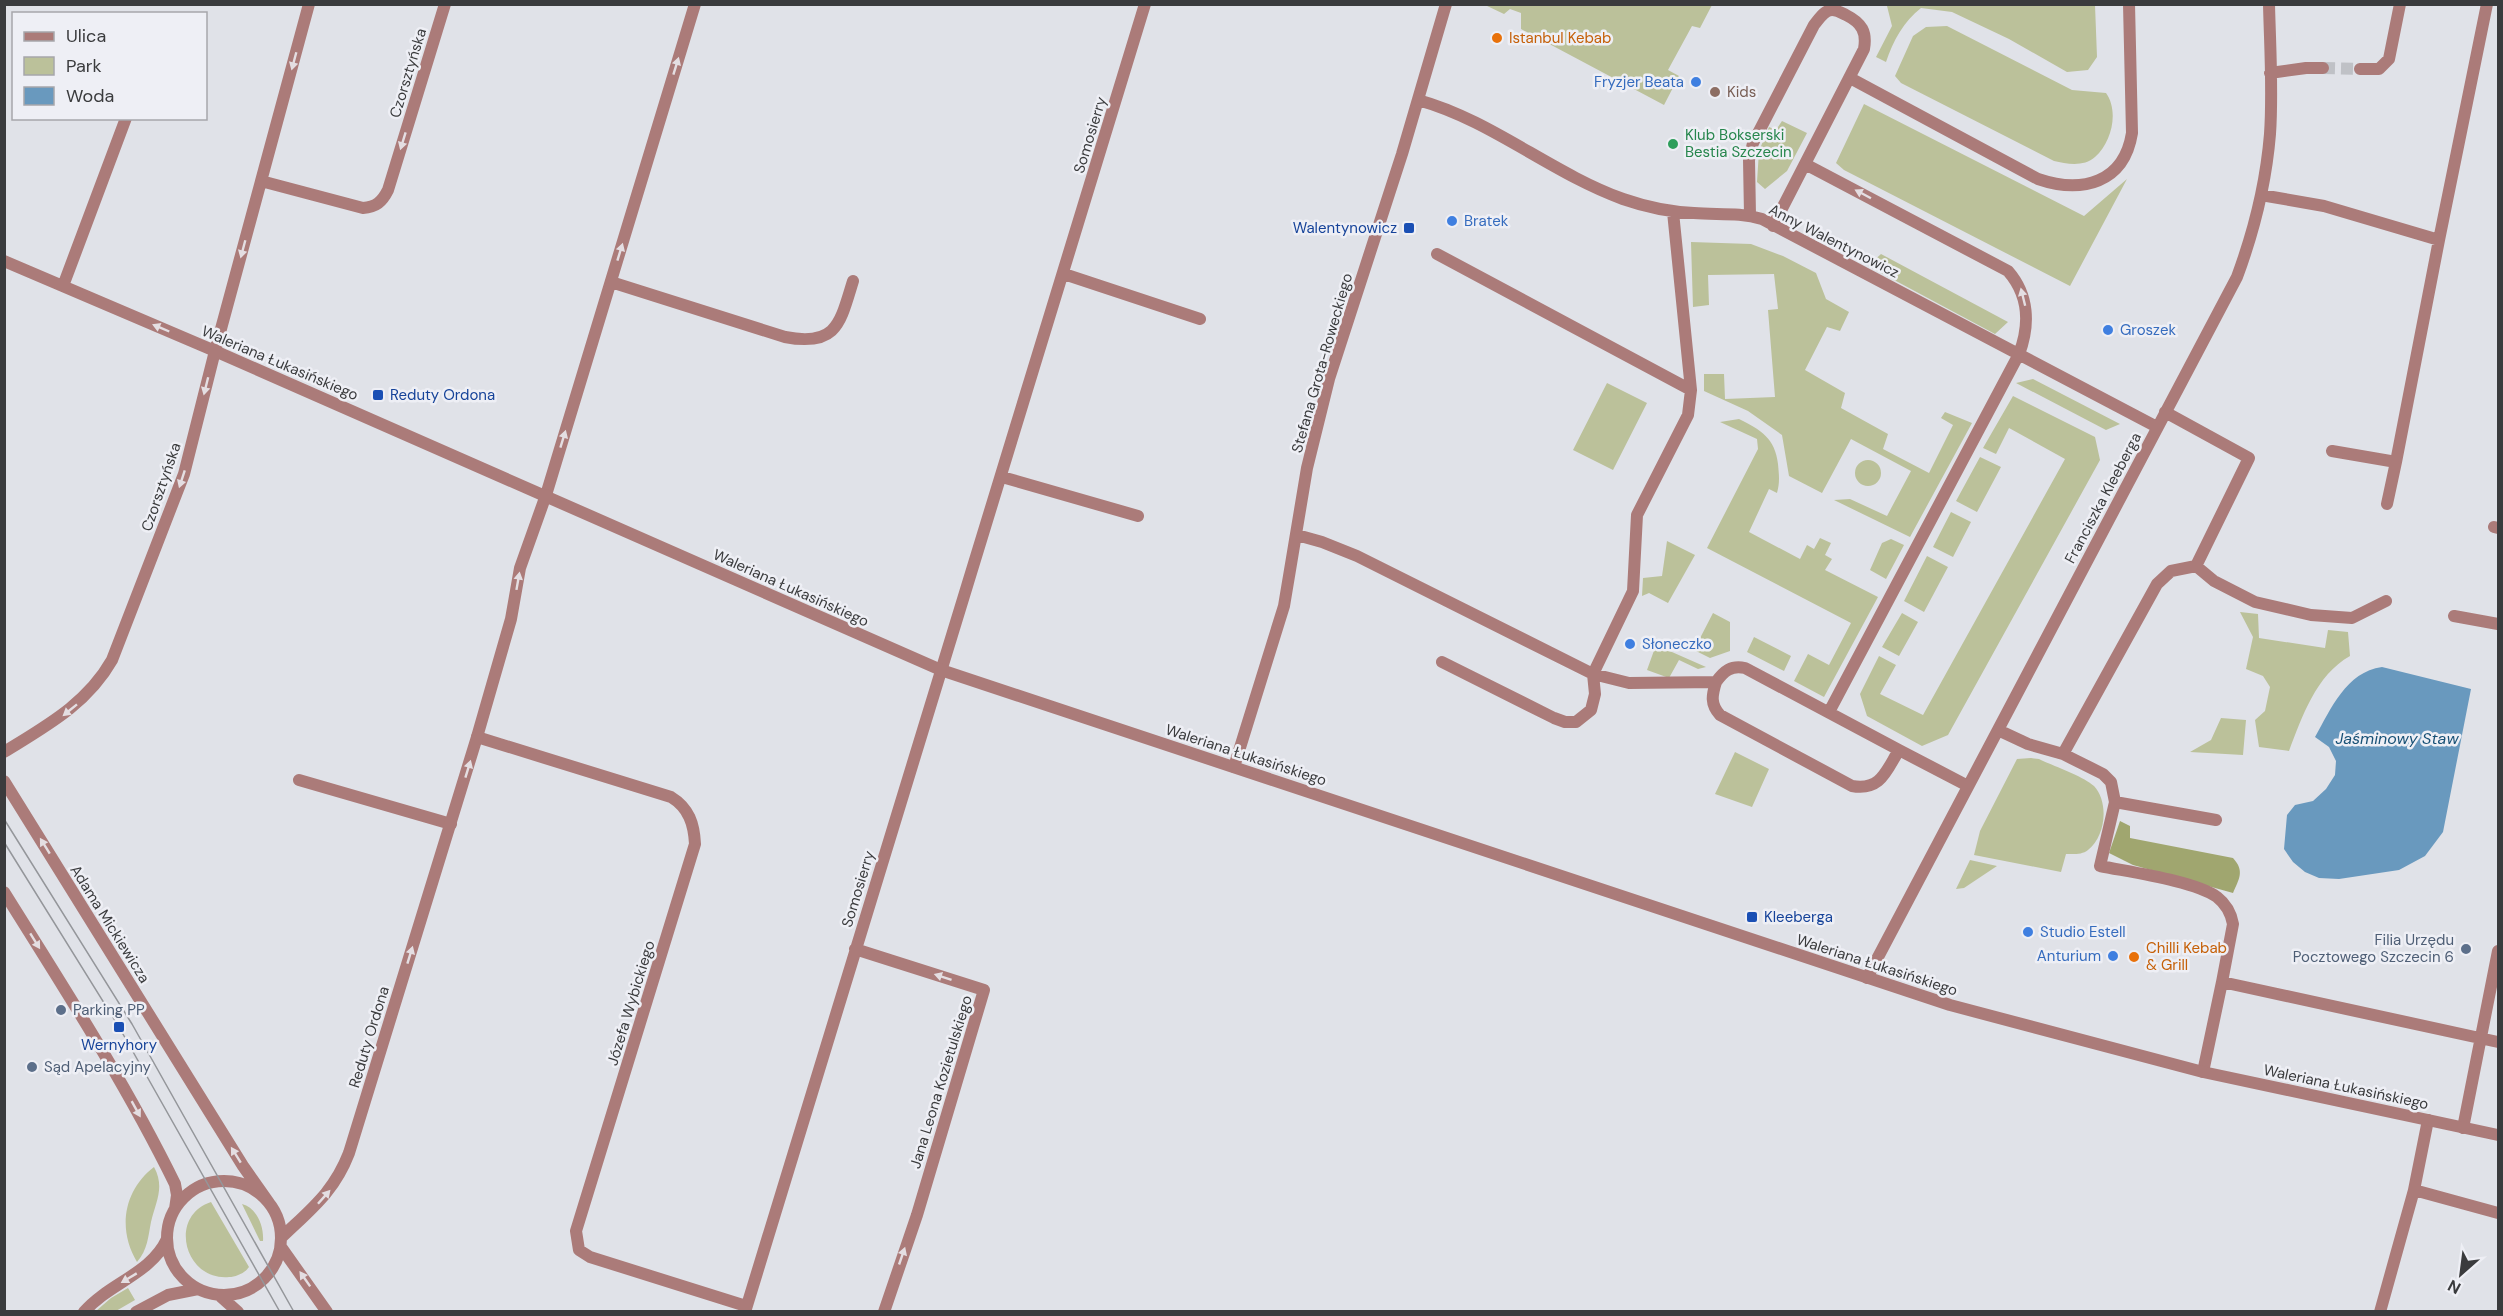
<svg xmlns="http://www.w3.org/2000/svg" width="2503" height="1316" viewBox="0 0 2503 1316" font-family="'DM Sans',sans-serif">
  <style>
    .green { fill: #bbc19a }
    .forest { fill: #a0a66f }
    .water { fill: #6999be }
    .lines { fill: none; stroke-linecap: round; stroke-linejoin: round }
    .minor-tunnel { stroke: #bfc1c6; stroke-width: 12; stroke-dasharray: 12 6; stroke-linecap: butt }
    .minor { stroke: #ab7b79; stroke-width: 12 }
    .tertiary { stroke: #ab7b79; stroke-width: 12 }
    .tram { stroke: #94969a; stroke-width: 1.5 }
    .oneway { fill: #e4dee2 }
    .food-dot { fill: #e8710a; stroke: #eeeff5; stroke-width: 2 }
    .shop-dot { fill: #3f7fe0; stroke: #eeeff5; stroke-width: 2 }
    .education-dot { fill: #8d6e63; stroke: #eeeff5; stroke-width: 2 }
    .leisure-dot { fill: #2e9e5b; stroke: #eeeff5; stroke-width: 2 }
    .transit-dot { fill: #1a4fb4; stroke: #eeeff5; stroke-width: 2 }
    .service-dot { fill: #5c6f8a; stroke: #eeeff5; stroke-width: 2 }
    .labels { text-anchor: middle; stroke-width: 5; stroke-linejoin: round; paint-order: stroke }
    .food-label { font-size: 15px; fill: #c56008; stroke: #eeeff5; text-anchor: start }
    .street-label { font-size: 15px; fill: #3a3b3d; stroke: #eeeff5 }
    .shop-label { font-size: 15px; fill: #366cbe; stroke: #eeeff5; text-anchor: start }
    .education-label { font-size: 15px; fill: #785e54; stroke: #eeeff5; text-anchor: start }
    .leisure-label { font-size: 15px; fill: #27864d; stroke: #eeeff5; text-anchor: start }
    .transit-label { font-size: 15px; fill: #164399; stroke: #eeeff5; text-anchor: start }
    .service-label { font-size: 15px; fill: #4e5e75; stroke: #eeeff5; text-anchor: start }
    .water-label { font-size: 16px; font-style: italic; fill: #185176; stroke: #eeeff5 }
  </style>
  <rect width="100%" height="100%" fill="#e0e2e8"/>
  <path class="green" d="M1485 5V4L1712 5 1700 28 1692 26 1668 70 1679 76 1664 105 1521 29V13L1510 9 1504 14Z
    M1885 5H2095L2097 57 2088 70 2067 72 2009 39 1952 12 1921 8C1904 21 1893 41 1886 62L1876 57 1892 26 1887 6Z
    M1947 26 2072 90 2106 93C2119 111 2112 142 2095 157 2084 167 2067 164 2054 161L1901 83 1895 76 1913 36 1926 27Z
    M1864 104 2084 216 2127 179 2070 286 1844 170 1836 163Z
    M1782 121 1807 133 1787 171 1765 189 1757 182 1759 151 1769 127 1776 130Z
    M1691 242 1751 244 1783 256 1816 273 1826 299 1849 312 1840 331 1827 327 1805 370 1845 393 1841 408 1888 434 1883 449 1929 473 1953 425 1941 418 1945 412 1972 423 1910 537 1834 500 1850 499 1887 516 1911 471 1851 439 1822 493 1789 476 1782 435 1748 411 1704 391V374H1724L1725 399 1775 397 1768 310 1778 309 1774 274 1708 275 1709 305 1693 307Z
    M1881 254 2008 322 1995 334 1868 266Z
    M2033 379 2120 424 2106 430 2016 383Z
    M1607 383 1647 403 1613 470 1573 450Z
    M2013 396 2095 437 2100 460 1948 735 1922 746 1867 716 1860 694 1879 656 1896 665 1880 694 1923 715 2065 459 2009 428 1996 454 1983 448Z
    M1739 419C1761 430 1775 438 1778 464 1779 475 1780 482 1777 493L1769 489 1749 532 1800 559 1807 545 1814 549 1820 538 1831 543 1825 555 1832 559 1825 570 1878 597 1824 697 1794 681 1808 654 1829 665 1851 623 1707 548 1758 449 1757 439 1720 422Z
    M1980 457 2001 467 1977 512 1956 501Z
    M1855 473a13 13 0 1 1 26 0a13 13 0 1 1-26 0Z
    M1951 512 1971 522 1953 557 1933 547Z
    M1891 539 1904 545 1886 579 1870 570 1882 543Z
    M1667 541 1695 555 1668 603 1649 593 1642 596 1643 578 1662 576Z
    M1927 556 1948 567 1924 612 1904 601Z
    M2240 612 2258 614 2259 638 2325 648 2328 630 2348 632 2350 656C2316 675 2302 717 2289 751L2259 747 2255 720 2265 711 2270 687 2263 676 2246 669 2253 637Z
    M1713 613 1730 622V651L1710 658 1686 646 1690 640 1697 644Z
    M1902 613 1918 622 1899 656 1882 647Z
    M1754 637 1791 656 1784 671 1747 652Z
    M1656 645 1706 667 1698 669 1679 660 1669 678 1647 670Z
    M2221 718 2246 720 2243 755 2190 752 2211 740Z
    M1735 752 1769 769 1752 807 1715 794Z
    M2031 758 2039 759C2053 766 2083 776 2094 786 2109 802 2106 836 2088 850 2082 855 2073 854 2066 854L2061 872 1974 855 1980 831 2017 759Z
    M1970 860 1997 866 1964 888 1956 889Z
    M154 1167C165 1187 156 1201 151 1222 148 1237 148 1249 137 1262 117 1229 124 1190 154 1167Z
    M211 1202 249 1267C245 1273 236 1277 229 1277 184 1281 168 1216 211 1202Z
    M242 1204C257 1208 264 1226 263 1241H260Z
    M128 1288 135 1300 116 1311H96L111 1298Z"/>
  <path class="forest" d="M2120 821 2130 826V838L2233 858C2245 871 2239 879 2233 893L2133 865 2109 853Z"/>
  <path class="water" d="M2382 667 2471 689 2443 832 2425 856 2399 870 2339 879 2319 878 2305 872 2293 862 2284 849 2287 815 2295 805 2313 801 2326 789 2335 775 2336 761 2329 747 2315 737C2331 709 2346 672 2382 667Z"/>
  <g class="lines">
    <path class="minor-tunnel" d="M2323 68 2360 69"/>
    <path class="minor" d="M2360 69H2379L2389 59 2400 4
      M2270 73 2306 68H2323
      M1850 78 2038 179C2082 194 2124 183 2132 133L2129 4
      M1418 100C1491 120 1551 173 1623 199 1646 207 1669 212 1694 213 1717 215 1739 212 1762 219L2157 427
      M1805 164 2008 271C2029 295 2030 325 2019 354L1829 712
      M261 181 363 208C376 207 382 202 388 190L445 4
      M2261 195 2324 206 2439 240 2396 462 2332 451
      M1673 212 1691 390
      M1750 215 1749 160 1753 143 1814 25C1819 19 1824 10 1832 10 1837 10 1842 13 1846 15 1862 23 1867 32 1864 49L1773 226
      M2439 240 2487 4
      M1437 254 1691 390 1688 415 1637 515 1633 591 1593 674 1595 694 1591 710 1576 722H1565L1554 718 1442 662
      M4 261 215 351 309 4
      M1064 274 1200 319
      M611 282 785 337C837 347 840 323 853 281
      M63 286 126 118
      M1002 477 1138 516
      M546 495 695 4
      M2387 504 2396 462
      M2494 527 2498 528
      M1297 535 1322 542 1357 556 1593 674 1629 683 1716 682C1724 671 1731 665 1745 668L1899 750
      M2196 566 2214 581 2255 602 2311 615 2352 618 2386 601
      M2454 616 2498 624
      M1716 682C1712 695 1710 704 1720 715L1852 786C1881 791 1886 771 1899 750L1968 786
      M1998 730 2028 744 2063 754 2103 774 2111 782 2115 802 2216 820
      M477 737 671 797C689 808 694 824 695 844L576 1231 579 1250 590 1257 746 1306
      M2063 754 2157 584 2171 571 2196 566 2249 458 2165 412
      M1234 767 1284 606 1307 468 1329 379 1402 154 1446 4
      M299 780 451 824
      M2115 802 2100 866C2129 872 2195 881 2217 897 2226 904 2231 913 2233 924L2222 982
      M855 949 984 990 917 1215 884 1312
      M1867 978 2237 277C2254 231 2266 183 2270 134 2273 91 2270 47 2269 4
      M2203 1072 2222 982 2498 1042
      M2428 1120 2414 1190 2498 1213
      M2463 1128 2498 951
      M745 1312 1145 4
      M2380 1312 2414 1190"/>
    <path class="tertiary" d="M4 752C46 726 87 704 112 660L184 474 215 351 941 670 1950 1005 2203 1072 2498 1135
      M4 781 243 1166 269 1203
      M4 892C64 988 125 1082 175 1184L177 1195 175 1209
      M167 1238a57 57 0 1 1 114 0a57 57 0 1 1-114 0Z
      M282 1237C311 1209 334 1192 349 1153L477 737 511 619 520 568 546 495
      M281 1247 327 1312
      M219 1295 238 1312
      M84 1312C109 1283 151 1274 167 1239
      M136 1312 168 1295 198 1289"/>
    <path class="tram" d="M4 819 132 1024 294 1312
      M4 842 119 1027 280 1312"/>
  </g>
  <defs><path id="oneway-solid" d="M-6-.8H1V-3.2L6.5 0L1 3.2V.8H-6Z" transform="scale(1.5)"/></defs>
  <g class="oneway">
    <use href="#oneway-solid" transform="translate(294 61) rotate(105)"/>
    <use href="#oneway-solid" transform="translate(676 66) rotate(-73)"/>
    <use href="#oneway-solid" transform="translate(403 141) rotate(107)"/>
    <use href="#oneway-solid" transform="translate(1863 194) rotate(-152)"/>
    <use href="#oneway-solid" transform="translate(243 249) rotate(105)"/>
    <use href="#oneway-solid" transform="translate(620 252) rotate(-73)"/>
    <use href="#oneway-solid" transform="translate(2023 297) rotate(-104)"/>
    <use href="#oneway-solid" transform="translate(161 328) rotate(-157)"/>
    <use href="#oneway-solid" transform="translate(206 386) rotate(104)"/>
    <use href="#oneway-solid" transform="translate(563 439) rotate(-73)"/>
    <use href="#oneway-solid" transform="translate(182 479) rotate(108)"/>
    <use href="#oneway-solid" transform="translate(518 581) rotate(-80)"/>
    <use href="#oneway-solid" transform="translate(70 710) rotate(141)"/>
    <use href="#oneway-solid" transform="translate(468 769) rotate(-73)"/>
    <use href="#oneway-solid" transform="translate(45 846) rotate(-122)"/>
    <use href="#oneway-solid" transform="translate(35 941) rotate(58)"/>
    <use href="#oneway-solid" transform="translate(410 955) rotate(-73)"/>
    <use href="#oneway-solid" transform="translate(943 977) rotate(-162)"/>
    <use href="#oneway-solid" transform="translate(136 1109) rotate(61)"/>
    <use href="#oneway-solid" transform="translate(236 1155) rotate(-122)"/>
    <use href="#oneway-solid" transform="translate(324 1197) rotate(-48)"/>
    <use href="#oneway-solid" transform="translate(902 1256) rotate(-71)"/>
    <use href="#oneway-solid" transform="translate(129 1278) rotate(149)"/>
    <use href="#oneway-solid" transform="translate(305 1279) rotate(-125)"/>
  </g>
  <g class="food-dot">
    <circle cx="1497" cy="38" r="6"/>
    <circle cx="2134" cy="957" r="6"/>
  </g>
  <g class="shop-dot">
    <circle cx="1696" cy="82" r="6"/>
    <circle cx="1452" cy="221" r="6"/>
    <circle cx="2108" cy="330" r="6"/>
    <circle cx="1630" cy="644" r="6"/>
    <circle cx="2028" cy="932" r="6"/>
    <circle cx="2113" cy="956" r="6"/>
  </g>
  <circle class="education-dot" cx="1715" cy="92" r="6"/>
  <circle class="leisure-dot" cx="1673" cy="144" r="6"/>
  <g class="transit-dot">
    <rect x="1403" y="222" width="12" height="12" rx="3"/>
    <rect x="372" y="389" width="12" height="12" rx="3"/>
    <rect x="1746" y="911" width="12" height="12" rx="3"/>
    <rect x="113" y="1021" width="12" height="12" rx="3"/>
  </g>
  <g class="service-dot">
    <circle cx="2466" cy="949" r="6"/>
    <circle cx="61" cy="1010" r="6"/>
    <circle cx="32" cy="1067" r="6"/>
  </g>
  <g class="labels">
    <g class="food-label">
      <text x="1509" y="43">Istanbul Kebab</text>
      <text x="2146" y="953">Chilli Kebab<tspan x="2146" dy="17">&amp; Grill</tspan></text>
    </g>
    <g class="street-label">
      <text transform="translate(408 73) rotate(-73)" y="5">Czorsztyńska</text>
      <text transform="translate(1090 135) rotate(-73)" y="5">Somosierry</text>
      <text transform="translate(1834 241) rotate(27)" y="5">Anny Walentynowicz</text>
      <text transform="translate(280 363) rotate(23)" y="5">Waleriana Łukasińskiego</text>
      <text transform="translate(1322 363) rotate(-74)" y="5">Stefana Grota-Roweckiego</text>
      <text transform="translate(161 487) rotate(-71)" y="5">Czorsztyńska</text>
      <text transform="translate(2103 498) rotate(-62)" y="5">Franciszka Kleeberga</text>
      <text transform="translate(791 588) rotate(24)" y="5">Waleriana Łukasińskiego</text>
      <text transform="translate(1246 755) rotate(18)" y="5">Waleriana Łukasińskiego</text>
      <text transform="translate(858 889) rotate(-73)" y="5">Somosierry</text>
      <text transform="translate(110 924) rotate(58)" y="5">Adama Mickiewicza</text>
      <text transform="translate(1877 965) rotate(18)" y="5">Waleriana Łukasińskiego</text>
      <text transform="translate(631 1003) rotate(-73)" y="5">Józefa Wybickiego</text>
      <text transform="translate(369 1037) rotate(-73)" y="5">Reduty Ordona</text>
      <text transform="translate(941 1082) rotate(-73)" y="5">Jana Leona Kozietulskiego</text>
      <text transform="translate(2346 1087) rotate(12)" y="5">Waleriana Łukasińskiego</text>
    </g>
    <g class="shop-label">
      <text x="1684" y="87" text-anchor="end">Fryzjer Beata</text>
      <text x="1464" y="226">Bratek</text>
      <text x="2120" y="335">Groszek</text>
      <text x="1642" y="649">Słoneczko</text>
      <text x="2040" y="937">Studio Estell</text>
      <text x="2101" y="961" text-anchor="end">Anturium</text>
    </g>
    <g class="education-label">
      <text x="1727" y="97">Kids</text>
    </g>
    <g class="leisure-label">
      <text x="1685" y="140">Klub Bokserski<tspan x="1685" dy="17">Bestia Szczecin</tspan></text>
    </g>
    <g class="transit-label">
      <text x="1397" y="233" text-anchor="end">Walentynowicz</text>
      <text x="390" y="400">Reduty Ordona</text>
      <text x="1764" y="922">Kleeberga</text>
      <text x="119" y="1050" text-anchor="middle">Wernyhory</text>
    </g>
    <g class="service-label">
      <text x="2454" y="945" text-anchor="end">Filia Urzędu<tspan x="2454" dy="17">Pocztowego Szczecin 6</tspan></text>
      <text x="73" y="1015">Parking PP</text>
      <text x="44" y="1072">Sąd Apelacyjny</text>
    </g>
    <g class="water-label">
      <text x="2397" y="744">Jaśminowy Staw</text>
    </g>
  </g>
  <rect width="2503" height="1316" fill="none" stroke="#3a3b3d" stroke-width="12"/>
  <rect x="12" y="12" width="195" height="108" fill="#eeeff5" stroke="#a6a7ab" stroke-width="1.5"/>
  <rect x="24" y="32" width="30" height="9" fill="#ab7b79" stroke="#a6a7ab" stroke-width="1.5"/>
  <text x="66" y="42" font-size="18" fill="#3a3b3d">Ulica</text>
  <rect x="24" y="57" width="30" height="18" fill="#bbc19a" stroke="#a6a7ab" stroke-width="1.5"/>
  <text x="66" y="72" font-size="18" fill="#3a3b3d">Park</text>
  <rect x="24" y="87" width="30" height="18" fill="#6999be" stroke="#a6a7ab" stroke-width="1.5"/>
  <text x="66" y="102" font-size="18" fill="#3a3b3d">Woda</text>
  <g transform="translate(2461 1274) rotate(208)" stroke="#eeeff5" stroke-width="4.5" paint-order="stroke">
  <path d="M0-4.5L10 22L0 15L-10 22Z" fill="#3a3b3d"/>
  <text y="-9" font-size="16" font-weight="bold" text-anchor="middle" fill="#3a3b3d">N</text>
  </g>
</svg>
